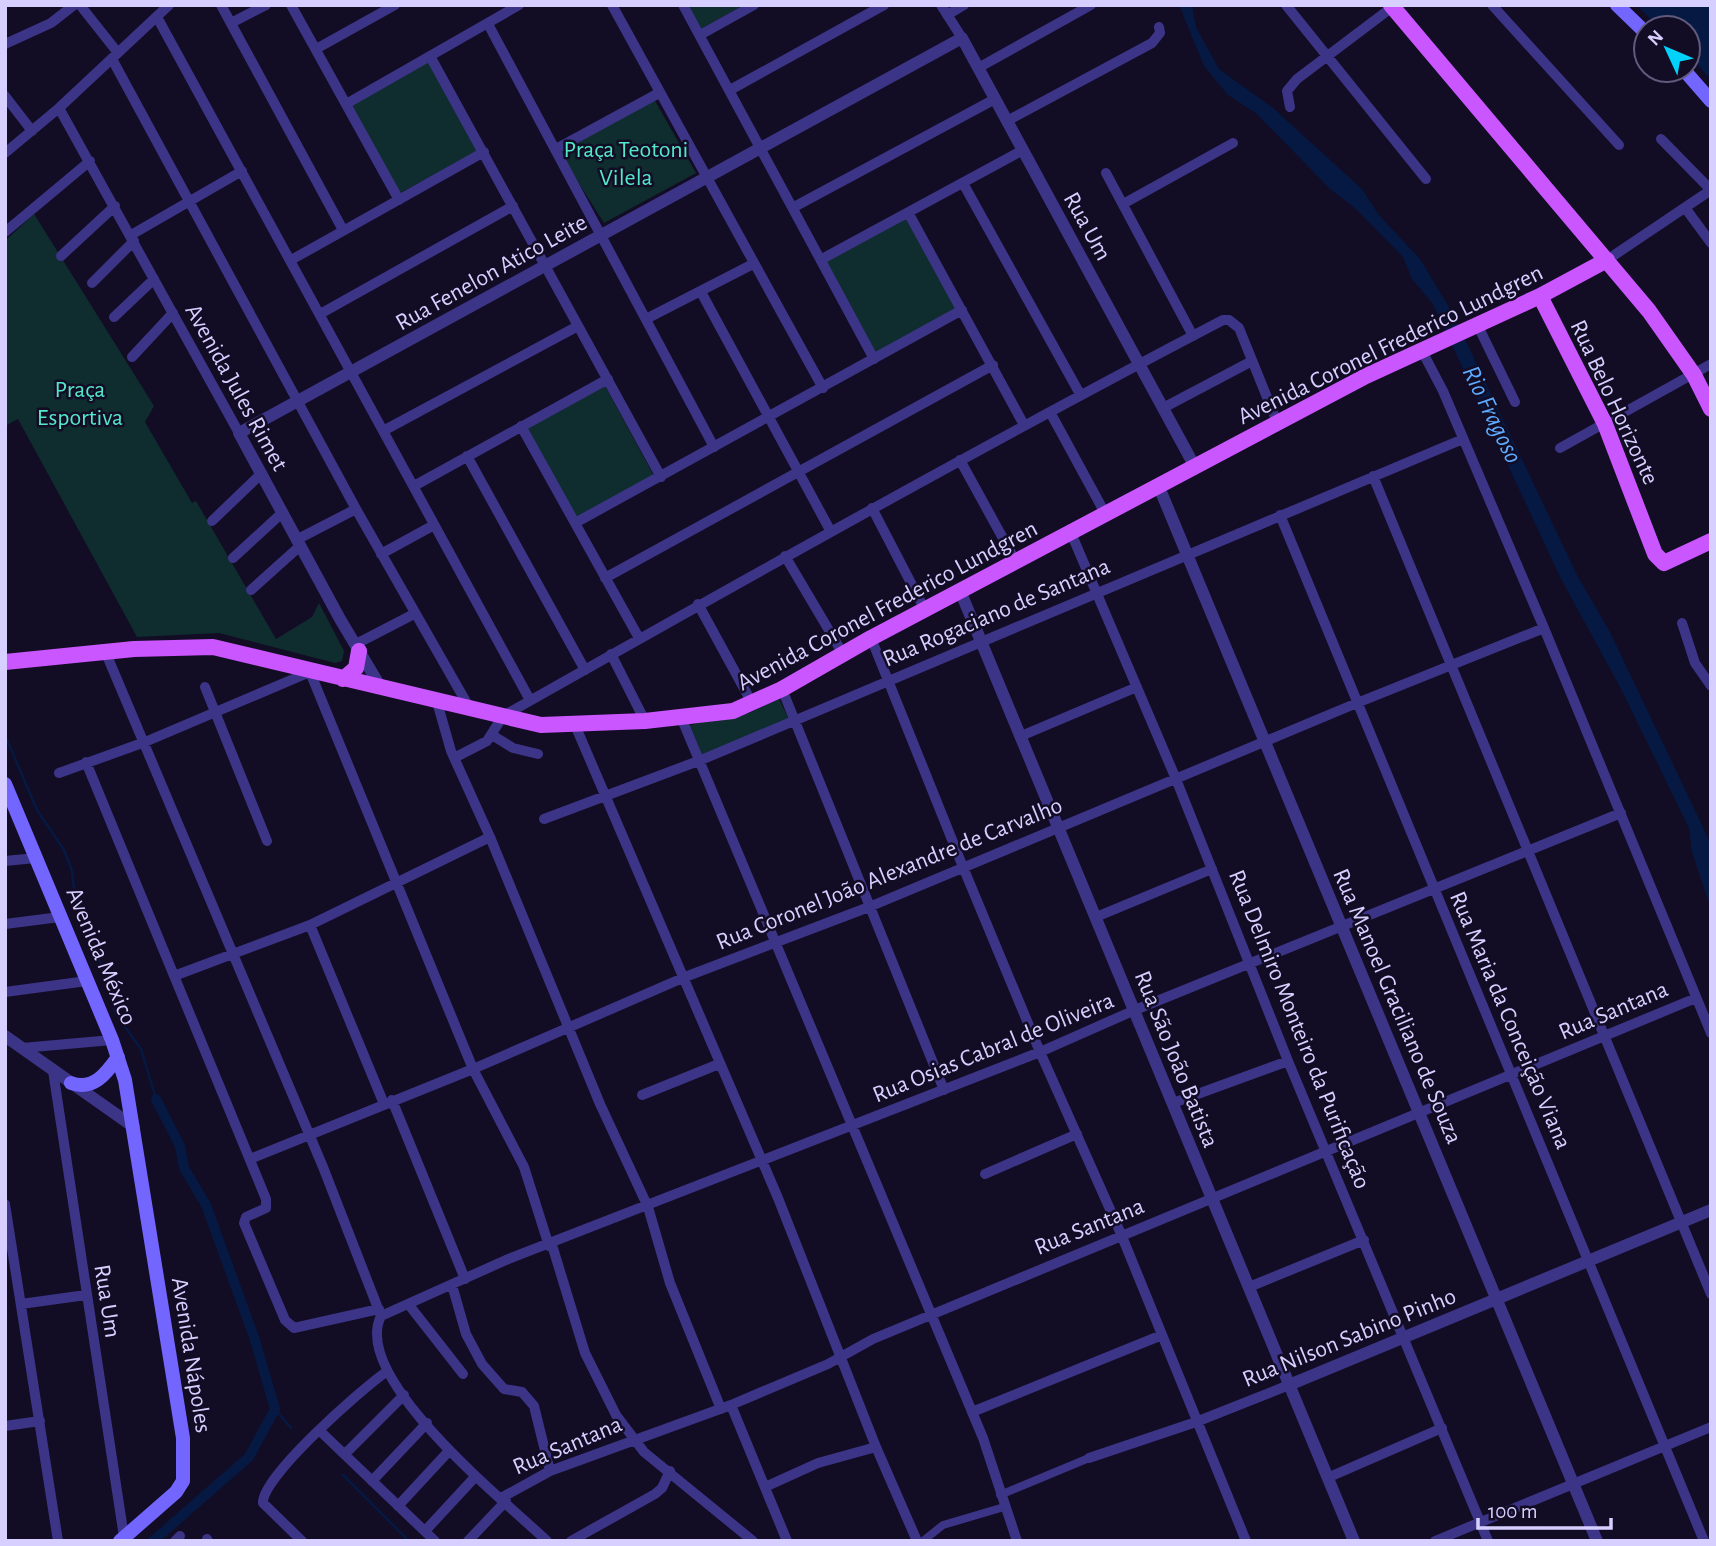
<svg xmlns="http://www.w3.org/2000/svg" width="1716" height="1546" viewBox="0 0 1716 1546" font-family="'Alegreya Sans',sans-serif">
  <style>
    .green { fill: #0f2d2e }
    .water { fill: #061943 }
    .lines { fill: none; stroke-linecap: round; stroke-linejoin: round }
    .stream { stroke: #061943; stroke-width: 2.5 }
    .canal { stroke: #061943; stroke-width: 10 }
    .pedestrian { stroke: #3c3486; stroke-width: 8 }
    .minor { stroke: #3c3486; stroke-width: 10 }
    .tertiary { stroke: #3c3486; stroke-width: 12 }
    .secondary { stroke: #7366ff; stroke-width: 14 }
    .primary { stroke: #ca56ff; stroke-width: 16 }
    .labels { text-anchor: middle; stroke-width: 5; stroke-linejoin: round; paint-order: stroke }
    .park-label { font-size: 24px; fill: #52e8cb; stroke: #120c24 }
    .street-label { font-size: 24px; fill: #d7cfff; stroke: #120c24 }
    .water-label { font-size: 26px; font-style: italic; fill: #5daaff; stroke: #120c24 }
  </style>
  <rect width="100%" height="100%" fill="#120c24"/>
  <path class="green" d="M687 5H744L701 29Z
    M429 61 478 151 398 194 349 102Z
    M654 99 696 173 604 223 559 152Z
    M34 214 154 406 145 422 192 503 196 501 276 639 312 617 319 603 344 651 342 661 335 663 219 633 137 637 18 419 5 426V241Z
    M906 216 957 308 876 353 825 261Z
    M604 384 654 476 575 518 524 426Z
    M779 699 792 726 705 762 690 725 749 713Z"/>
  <path class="water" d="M1179 5H1192L1196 27 1219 69 1273 108 1362 189 1379 215 1420 259 1452 312 1578 577 1610 632 1711 844V909L1692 852 1689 828 1620 687 1560 577 1433 304 1412 279 1403 257 1356 209 1330 189 1257 114 1228 95 1204 66Z
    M1636 5H1711V80L1688 54V28H1660Z"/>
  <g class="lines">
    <path class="stream" d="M5 735 37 810 64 850 72 871 75 898 102 967 115 1013 141 1049 156 1099
      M275 1409 291 1428
      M343 1475 409 1541"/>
    <path class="canal" d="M153 1541 249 1457 275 1409 255 1340 206 1205 184 1168 180 1146 156 1099"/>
    <path class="pedestrian" d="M1000 1495 1089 1458
      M923 1541 943 1525 1004 1507"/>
    <path class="minor" d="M80 5 118 53
      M221 5 343 230
      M291 5 399 200
      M612 5 823 388
      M683 5 874 359
      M941 5 962 38
      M1286 5 1426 179
      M1492 5 1619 145
      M947 15 964 5
      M157 17 530 700
      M231 23 266 5
      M488 24 714 447
      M700 35 754 5
      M5 44 51 23 74 5
      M316 49 395 5
      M430 56 661 477
      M112 59 356 509 469 707
      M978 68 1091 5
      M730 90 884 5
      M5 96 32 131
      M346 104 519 5
      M1290 107 1287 91 1297 79 1395 5
      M59 108 239 433
      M1007 121 1152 43 1160 33 1159 27
      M556 149 659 93
      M5 153 59 108 169 5
      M1106 173 1193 336
      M964 185 1080 394
      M1123 204 1233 143
      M794 207 995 99
      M1686 209 1711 243
      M909 214 1024 425
      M5 232 90 161
      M131 235 242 171
      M61 256 115 206
      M822 259 1023 150
      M291 260 484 152
      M1607 260 1711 190 1661 139
      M92 283 134 241
      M701 292 830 530
      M320 314 513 206
      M114 317 154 279
      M646 319 753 264
      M1477 324 1515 402
      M1421 349 1443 391 1544 628 1711 1033
      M132 357 173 313
      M1163 408 1252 361
      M1050 412 1106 515
      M521 426 639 638
      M383 431 578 326
      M1560 448 1711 364
      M467 456 585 670
      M960 460 1016 562
      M1373 476 1711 1294
      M414 486 608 379
      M872 508 925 610
      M1280 515 1704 1541
      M212 521 261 474
      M575 523 962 310
      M1071 533 1176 779 1288 1061 1488 1541
      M296 540 356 509
      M381 554 434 525
      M785 556 843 654
      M233 558 282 513
      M605 578 993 365
      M251 590 300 546
      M698 604 752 703
      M1682 623 1695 663 1711 686
      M871 638 963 867 1040 1052 1121 1234 1246 1541
      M356 644 414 614
      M105 651 323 1167 381 1316
      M611 654 645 721
      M205 687 267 841
      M782 689 944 1090
      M437 702 451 751 490 837 600 1104 648 1207 670 1283 721 1409
      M681 717 983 1438 1017 1541
      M575 725 778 1198 876 1447 917 1541
      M492 735 513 748 538 754
      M1021 736 1137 687
      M454 758 487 741 503 716C742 581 980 447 1223 320H1229L1239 328 1277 422
      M86 762 266 1199V1208L246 1217 244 1223 285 1320 294 1328 379 1309
      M59 773 145 742 310 672 473 1069 524 1167 549 1246
      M544 819 701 760 1463 439
      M5 861 36 858
      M1096 917 1212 869
      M5 924 60 917
      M310 925 384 1104
      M174 976 310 925 490 837
      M5 992 87 981
      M22 1048 112 1040
      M53 1071 124 1537
      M642 1095 719 1064
      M392 1100 465 1279
      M1173 1103 1288 1061
      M250 1159 473 1069 685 977 869 907 1357 703 1544 628
      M985 1174 1077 1134
      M5 1204 58 1541
      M552 1245 585 1353 616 1415 644 1452 753 1541
      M452 1285 466 1334 482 1364 504 1389 522 1392 534 1406 550 1471
      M1249 1287 1364 1240
      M21 1304 86 1295
      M409 1305 463 1374
      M381 1316 506 1260 1040 1052 1135 1010 1621 813
      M381 1316C350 1378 506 1502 547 1541
      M731 1405 787 1541
      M972 1412 1162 1335
      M5 1426 40 1421
      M320 1431 435 1541
      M345 1454 404 1395
      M1089 1458 1196 1422 1289 1385
      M1327 1478 1442 1428
      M372 1481 427 1423
      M765 1487 818 1463 876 1447
      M501 1498 550 1471 731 1405 828 1364 873 1339 1696 998
      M398 1506 448 1452
      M425 1531 475 1477
      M207 1539 208 1541
      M175 1541 180 1536
      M302 1541 263 1503C261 1477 363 1388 386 1372
      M468 1541 506 1501
      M571 1541 655 1494 662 1488 670 1471
      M1435 1541 1711 1427"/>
    <path class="tertiary" d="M1159 487 1597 1541
      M961 593 1354 1541
      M380 686 340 619 239 433 962 38 1195 467
      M5 1036 134 1127
      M1289 1385 1711 1210"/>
    <path class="secondary" d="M1617 5 1646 33
      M1684 70 1711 101
      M5 784 112 1040 125 1080 183 1438V1481L176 1492 120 1541
      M71 1083C93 1091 106 1074 118 1057"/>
    <path class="primary" d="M1391 5 1649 311 1694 375 1711 409
      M1540 296 1605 424 1655 554 1664 563 1711 541
      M5 662 134 649 213 647 541 725 645 721 733 711 782 689 871 638 1366 376 1540 296 1607 260
      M343 679 356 668 359 651"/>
  </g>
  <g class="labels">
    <g class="park-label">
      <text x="626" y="157">Praça Teotoni<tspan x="626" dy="28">Vilela</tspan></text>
      <text x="80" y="397">Praça<tspan x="80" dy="28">Esportiva</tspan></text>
    </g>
    <g class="street-label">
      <text transform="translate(1088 226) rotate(61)" y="8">Rua Um</text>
      <text transform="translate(491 272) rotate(-29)" y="8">Rua Fenelon Atico Leite</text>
      <text transform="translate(1390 344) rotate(-26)" y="8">Avenida Coronel Frederico Lundgren</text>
      <text transform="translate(237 387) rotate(61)" y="8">Avenida Jules Rimet</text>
      <text transform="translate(1615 402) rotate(65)" y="8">Rua Belo Horizonte</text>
      <text transform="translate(887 605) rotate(-28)" y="8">Avenida Coronel Frederico Lundgren</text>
      <text transform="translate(996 612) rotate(-23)" y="8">Rua Rogaciano de Santana</text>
      <text transform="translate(889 873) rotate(-22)" y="8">Rua Coronel João Alexandre de Carvalho</text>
      <text transform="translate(102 956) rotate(67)" y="8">Avenida México</text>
      <text transform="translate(1398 1006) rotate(67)" y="8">Rua Manoel Graciliano de Souza</text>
      <text transform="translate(1613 1010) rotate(-23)" y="8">Rua Santana</text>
      <text transform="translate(1511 1020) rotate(67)" y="8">Rua Maria da Conceição Viana</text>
      <text transform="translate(1300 1029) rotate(68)" y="8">Rua Delmiro Monteiro da Purificação</text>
      <text transform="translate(993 1047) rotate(-22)" y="8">Rua Osias Cabral de Oliveira</text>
      <text transform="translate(1177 1059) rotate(68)" y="8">Rua São João Batista</text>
      <text transform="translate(1089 1226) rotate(-22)" y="8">Rua Santana</text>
      <text transform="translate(108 1301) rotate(81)" y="8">Rua Um</text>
      <text transform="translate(1349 1337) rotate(-22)" y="8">Rua Nilson Sabino Pinho</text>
      <text transform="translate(192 1355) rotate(81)" y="8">Avenida Nápoles</text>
      <text transform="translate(567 1445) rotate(-23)" y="8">Rua Santana</text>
    </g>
    <g class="water-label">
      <text transform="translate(1493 414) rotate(64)" y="9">Rio Fragoso</text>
    </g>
  </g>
  <rect width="1716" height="1546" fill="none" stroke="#d7cfff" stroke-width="14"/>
  <g transform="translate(1667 49) rotate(314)"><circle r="33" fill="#120c24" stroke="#615a7c" stroke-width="2"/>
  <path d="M0-5L12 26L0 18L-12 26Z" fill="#00d2fa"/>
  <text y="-10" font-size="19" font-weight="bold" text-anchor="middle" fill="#d7cfff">N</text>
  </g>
  <path d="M1478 1518v10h133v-10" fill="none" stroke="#d7cfff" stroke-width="3.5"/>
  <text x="1488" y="1518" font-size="21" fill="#d7cfff" stroke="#120c24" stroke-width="5" paint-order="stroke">100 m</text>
</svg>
